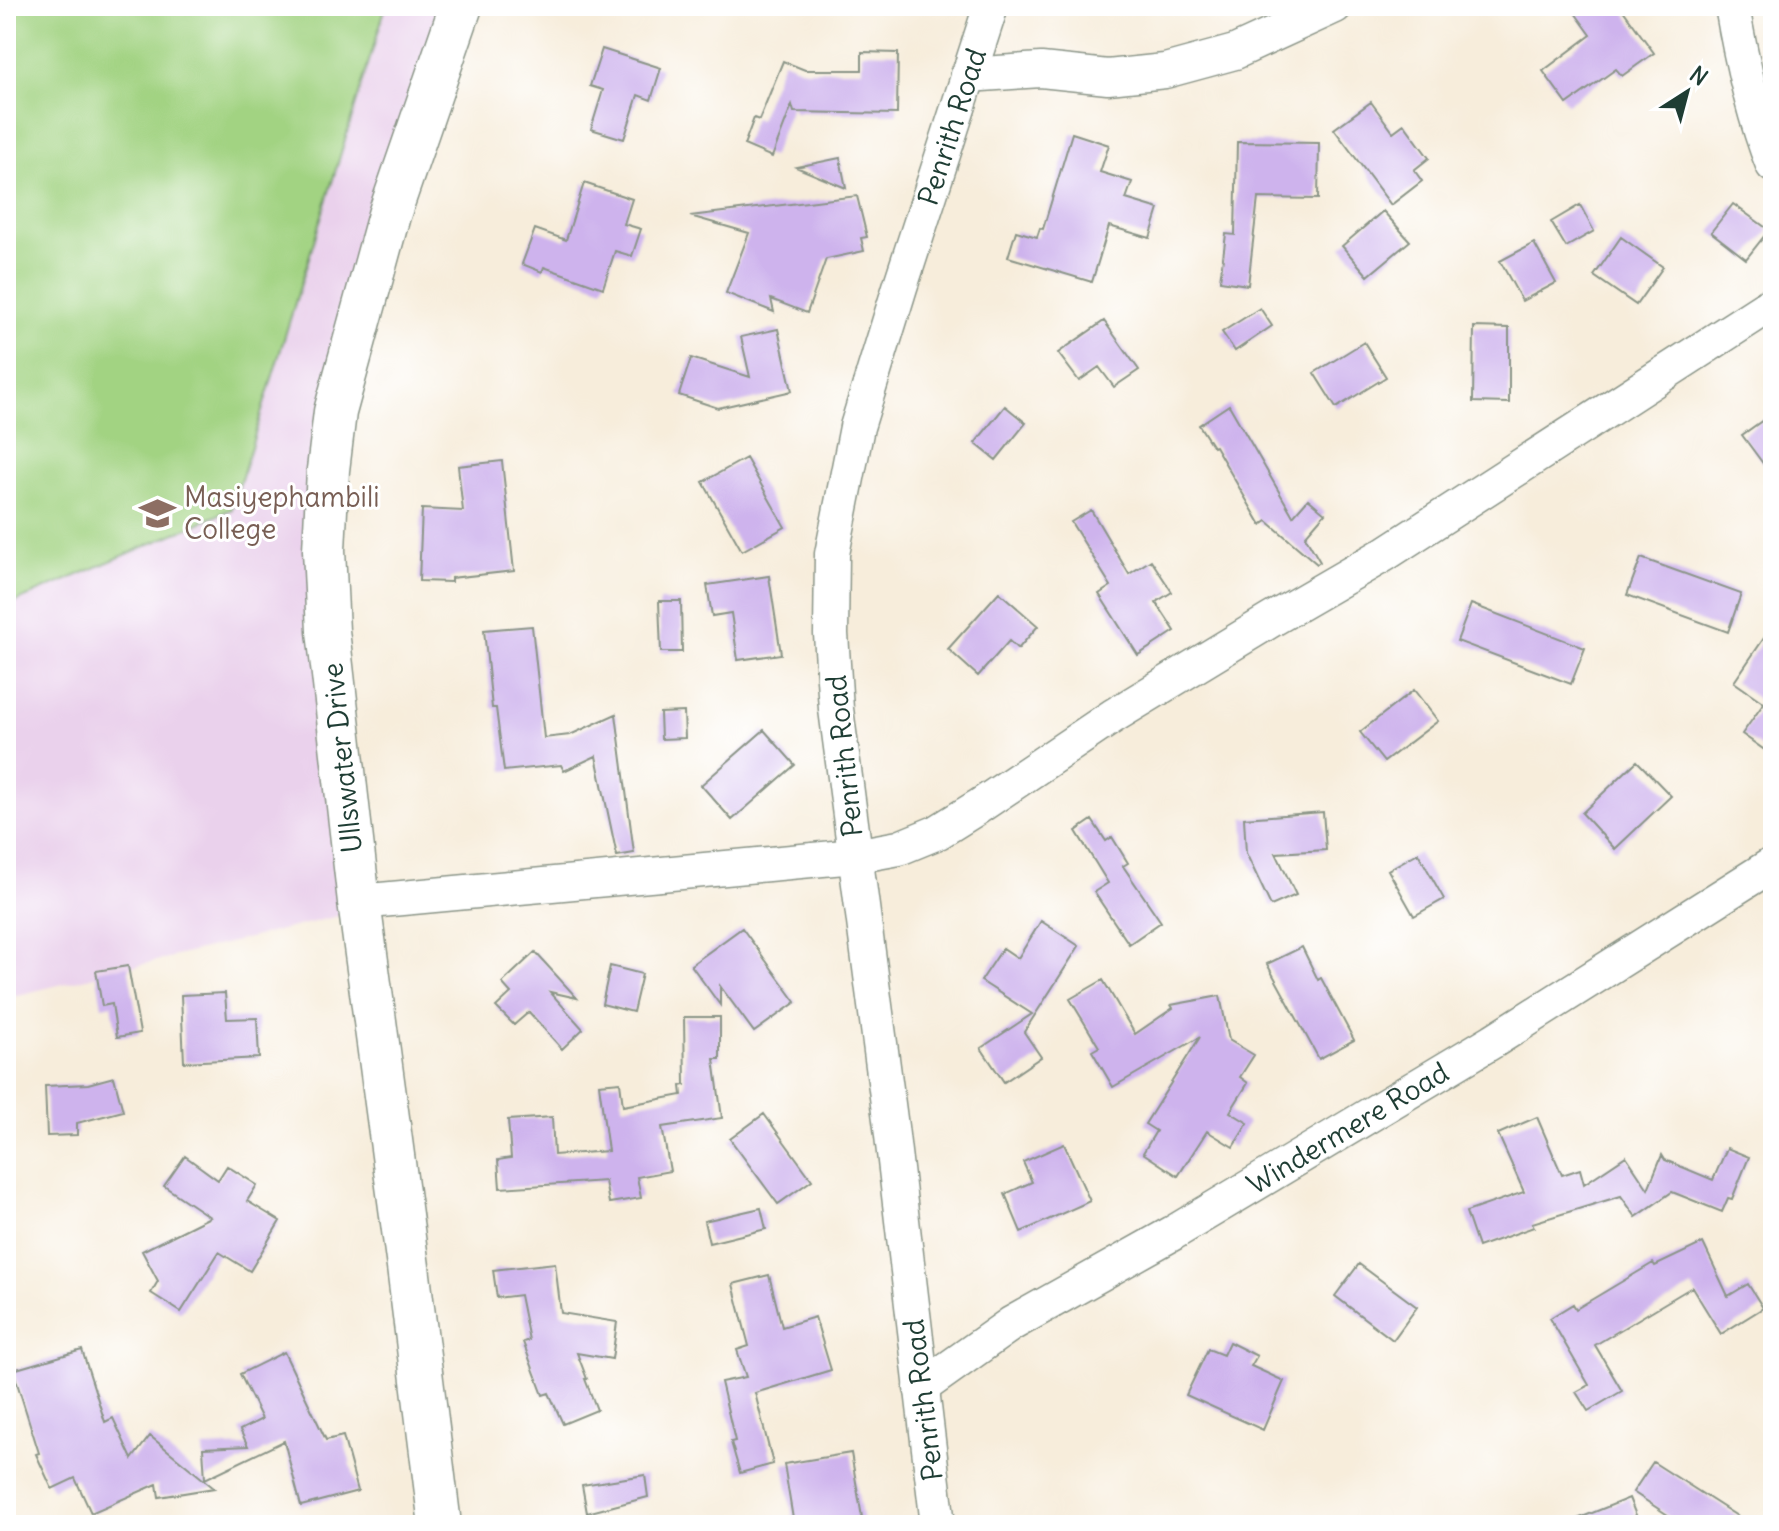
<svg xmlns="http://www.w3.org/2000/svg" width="1779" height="1531" viewBox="0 0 1779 1531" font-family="Delius,sans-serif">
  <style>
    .built { fill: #ead1ec }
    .green { fill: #a2d382; stroke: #60885b; stroke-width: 2 }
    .building { fill: #ceb3ed }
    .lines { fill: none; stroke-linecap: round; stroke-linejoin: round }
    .minor-casing { stroke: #8b9588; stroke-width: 37 }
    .tertiary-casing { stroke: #8b9588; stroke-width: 45 }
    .minor { stroke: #fff; stroke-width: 34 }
    .tertiary { stroke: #fff; stroke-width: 42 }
    .labels { text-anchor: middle; stroke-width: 6; stroke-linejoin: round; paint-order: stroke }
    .street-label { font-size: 28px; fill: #1f3d34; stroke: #fff }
    .education-label { font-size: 28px; fill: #785e54; stroke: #fff; text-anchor: start }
  </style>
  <rect width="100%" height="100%" fill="#fff"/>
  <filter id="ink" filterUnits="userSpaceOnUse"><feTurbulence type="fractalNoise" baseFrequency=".0125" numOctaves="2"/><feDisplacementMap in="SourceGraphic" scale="16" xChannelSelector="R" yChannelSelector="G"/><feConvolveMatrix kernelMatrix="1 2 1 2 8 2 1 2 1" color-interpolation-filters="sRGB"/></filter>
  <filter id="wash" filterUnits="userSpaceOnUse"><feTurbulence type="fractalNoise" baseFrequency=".006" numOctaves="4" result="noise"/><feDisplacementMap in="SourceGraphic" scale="32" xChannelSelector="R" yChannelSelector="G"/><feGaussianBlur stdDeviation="1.8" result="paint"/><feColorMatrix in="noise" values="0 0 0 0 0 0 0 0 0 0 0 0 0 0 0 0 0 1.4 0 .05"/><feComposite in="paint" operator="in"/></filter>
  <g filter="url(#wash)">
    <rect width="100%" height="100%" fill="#f7eddb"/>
    <path class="built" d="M6 6H448L323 403 346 914 6 998Z"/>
    <path class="green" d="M6 6H386L232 509 6 606Z"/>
    <g id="blocks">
      <path class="building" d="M1570 6H1620L1654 53 1622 76 1616 69 1567 104 1543 71 1591 35Z
        M602 49 661 68 651 100 638 95 624 139 591 129 603 90 590 86Z
        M862 52 898 53 897 114 794 112 792 105 772 157 744 145 754 118 759 120 783 61 805 70H862Z
        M1371 102 1393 132 1404 124 1429 158 1414 170 1422 181 1391 205 1334 129Z
        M1072 133 1109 145 1100 172 1132 182 1126 199 1159 209 1150 238 1109 226 1092 282 1008 257 1016 231 1037 237 1040 228 1043 229Z
        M1237 142 1319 143 1318 199 1258 198 1248 285 1220 281 1226 234 1235 235Z
        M840 158 846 188 796 167Z
        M584 183 632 199 624 224 641 229 632 256 615 251 603 288 544 267 542 272 522 264 535 229 566 240Z
        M857 196 867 237 861 238 864 251 826 259 807 313 771 299 774 312 726 293 749 233 690 216Z
        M1733 204 1769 230 1746 259 1711 232Z
        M1580 205 1594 231 1566 247 1551 222Z
        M1383 211 1410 241 1368 276 1342 246Z
        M1621 237 1663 267 1636 305 1594 276Z
        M1534 243 1556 283 1522 301 1500 261Z
        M1260 308 1272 326 1235 351 1222 332Z
        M1104 321 1139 370 1114 387 1099 367 1079 381 1058 353Z
        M1474 327 1509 328V403L1473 402Z
        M778 329 792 391 718 408 679 395 691 358 750 377 741 337Z
        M1364 342 1386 377 1336 408 1314 373Z
        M1229 405 1293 516 1308 499 1325 513 1305 536 1320 562 1317 564 1267 521 1261 525 1215 446 1213 447 1199 425Z
        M1005 406 1026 423 996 460 975 443Z
        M1773 413V477L1742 435Z
        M746 458 785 527 742 551 703 482Z
        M502 461 514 571 451 578V582L419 581 422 509 463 511 458 466Z
        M1091 510 1129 574 1151 560 1172 592 1156 602 1175 631 1138 655 1099 594 1111 586 1071 522Z
        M1641 558 1741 594 1728 632 1627 595Z
        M769 576 781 654 738 660 731 613 712 616 707 585Z
        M999 592 1038 626 1018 649 1009 641 978 676 948 649Z
        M659 601H681L682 652H661Z
        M1471 604 1585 648 1571 684 1457 641Z
        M1773 625V756L1742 734 1764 703 1734 682Z
        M532 626 544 738 570 735 616 714 634 853 617 856 596 756 564 771 561 765 504 771 496 708H492L484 630Z
        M1414 690 1438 721 1384 762 1360 732Z
        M684 712 685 738 661 739 660 713Z
        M764 730 795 765 732 820 701 785Z
        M1637 761 1671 796 1615 849 1582 813Z
        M1323 812 1326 850 1276 853 1296 895 1271 906 1246 853 1244 818Z
        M1092 820 1106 841 1112 837 1128 863 1123 866 1161 922 1129 944 1094 892 1108 883 1076 831Z
        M1418 853 1444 899 1414 916 1388 870Z
        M1041 921 1079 946 1024 1032 1041 1057 1004 1082 981 1048 1032 1014 981 981 1003 948 1018 958Z
        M742 928 796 1002 754 1032 720 986V1005L691 965Z
        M1302 947 1318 980 1321 978 1354 1040 1319 1059 1267 964Z
        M535 952 577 998 550 992 583 1029 562 1049 529 1012 514 1025 496 1007 511 993 502 983Z
        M128 966 140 1033 117 1037 112 1004 102 1006 96 971Z
        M610 966 642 974 633 1012 602 1004Z
        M1103 980 1135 1034 1173 1008 1171 1005 1220 996 1229 1040 1254 1055 1240 1077 1248 1083 1230 1112 1248 1123 1233 1147 1207 1131 1178 1176 1143 1153 1156 1131 1145 1124 1200 1037 1113 1087 1092 1051 1099 1047 1070 999Z
        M225 993 227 1019 257 1018 259 1058 184 1062 181 995Z
        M684 1017H720V1059H714L722 1118 662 1127 670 1171 637 1177 641 1198 609 1203 605 1181 500 1188 498 1160 511 1158 508 1120 552 1117 554 1155 608 1151 599 1084 620 1082 623 1106 682 1095 681 1086 685 1085Z
        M114 1077 123 1111 77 1123V1135L47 1136 45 1086 88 1084Z
        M764 1114 812 1180 778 1204 730 1139Z
        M1537 1117 1562 1175 1580 1169 1584 1184 1626 1156 1648 1189 1662 1155 1665 1160 1713 1180 1727 1148 1749 1157 1732 1199 1728 1198 1722 1212 1672 1192 1636 1217 1621 1196 1532 1223 1534 1227 1478 1247 1466 1212 1524 1192 1498 1134Z
        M1064 1144 1090 1201 1021 1232 1005 1194 1032 1182 1023 1162Z
        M185 1156 218 1180 227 1166 257 1185 247 1201 280 1221 250 1271 219 1252 181 1312 151 1293 158 1281 142 1251 210 1217 164 1186Z
        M761 1208 766 1229 709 1243 704 1221Z
        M1703 1243 1728 1296 1748 1284 1763 1308 1721 1334 1692 1287 1595 1345 1622 1391 1588 1411 1576 1392 1589 1385 1550 1318 1573 1304 1576 1309 1653 1263 1655 1266Z
        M555 1263 561 1313 617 1322 612 1359 577 1353 587 1379H585L597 1410 563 1424 549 1393 543 1395 523 1342 529 1340 520 1295 497 1298 493 1270Z
        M1359 1264 1417 1307 1393 1340 1335 1296Z
        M769 1275 782 1327 815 1317 831 1370 755 1393 773 1464 740 1473 731 1442 735 1441 721 1382 746 1377 737 1350 749 1346 733 1284Z
        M1229 1342 1257 1356 1251 1366 1284 1381 1263 1430 1186 1395 1208 1349 1223 1355Z
        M82 1350 105 1422 113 1418 132 1459 150 1436 214 1488 159 1497 157 1484 91 1513 75 1478 52 1489 36 1454 39 1453 13 1370Z
        M284 1352 326 1440 343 1436 358 1491 301 1506 284 1441 205 1479 203 1448 248 1446 240 1430 262 1419 240 1374Z
        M851 1453 863 1523 849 1525H794L784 1464Z
        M1653 1462 1751 1525H1683L1633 1492Z
        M645 1475 648 1497 587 1513 582 1485Z
        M1629 1498 1640 1525H1565V1524Z"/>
    </g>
  </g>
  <g filter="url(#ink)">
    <use href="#blocks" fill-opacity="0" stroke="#8b9588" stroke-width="2"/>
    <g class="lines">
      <defs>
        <g id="minor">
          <path d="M1732 6C1741 59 1753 115 1773 165"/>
          <path d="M968 75 1041 70 1108 77 1165 71 1235 52 1335 6"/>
          <path d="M359 902 855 856 899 848 938 832 978 807 1113 716 1271 620 1385 554 1773 303"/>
          <path id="s1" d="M921 1388 1011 1324 1173 1233 1493 1041 1773 864"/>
          <path id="s2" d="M938 1525 891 1127 836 709 831 634 832 554 857 427 900 287 991 6"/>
        </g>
        <path id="tertiary" d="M440 1525 408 1267 359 902 328 631 324 550 328 470 335 412 389 215 461 6"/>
      </defs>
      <use href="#minor" class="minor-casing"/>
      <use href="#tertiary" class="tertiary-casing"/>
      <use href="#minor" class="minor"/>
      <use href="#tertiary" class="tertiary"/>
    </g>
  </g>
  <defs>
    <symbol id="school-bare" viewBox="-9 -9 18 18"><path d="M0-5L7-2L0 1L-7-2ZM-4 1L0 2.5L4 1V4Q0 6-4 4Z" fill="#8d6e63" stroke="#fff" stroke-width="2.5" paint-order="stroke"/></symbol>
  </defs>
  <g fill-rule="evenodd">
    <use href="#school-bare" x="132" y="488" width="51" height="51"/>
  </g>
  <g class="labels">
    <g class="street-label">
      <text dy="10" stroke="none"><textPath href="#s2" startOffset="1422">Penrith Road</textPath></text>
      <text transform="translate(844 756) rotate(-96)" y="10">Penrith Road</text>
      <text transform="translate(342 758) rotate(-96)" y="10">Ullswater Drive</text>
      <text dy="10" stroke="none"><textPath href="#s1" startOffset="500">Windermere Road</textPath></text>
      <text transform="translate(923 1400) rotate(-97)" y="10">Penrith Road</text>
    </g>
    <g class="education-label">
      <text x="184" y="507">Masiyephambili<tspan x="184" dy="32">College</tspan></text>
    </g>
  </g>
  <rect width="1779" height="1531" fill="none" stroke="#fff" stroke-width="32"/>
  <g transform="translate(1687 92) rotate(36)" stroke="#ffffff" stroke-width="6" paint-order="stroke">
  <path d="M0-6L14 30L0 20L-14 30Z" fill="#1f3d34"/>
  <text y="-12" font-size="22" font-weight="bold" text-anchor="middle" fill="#1f3d34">N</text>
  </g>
</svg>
